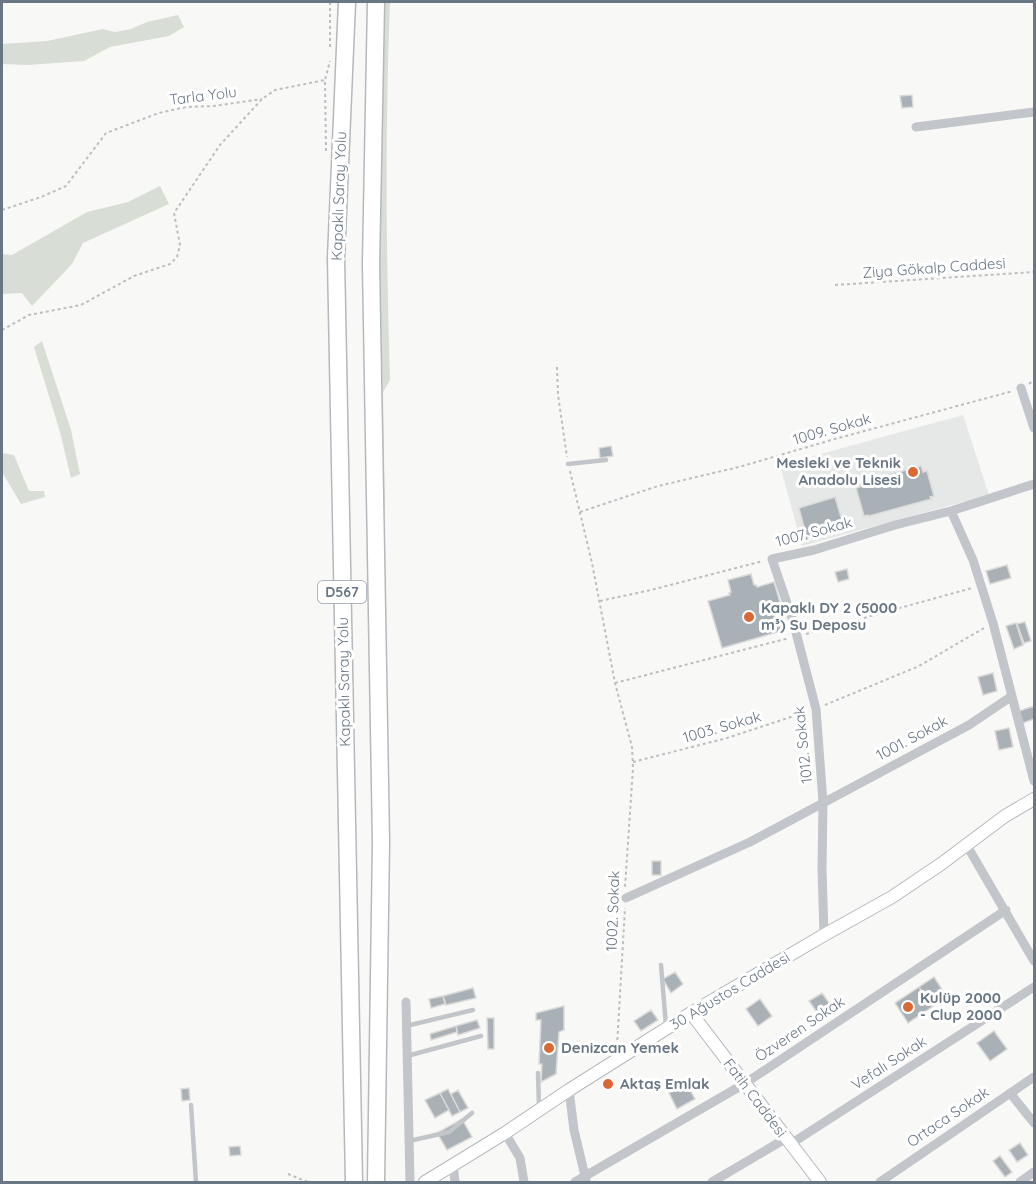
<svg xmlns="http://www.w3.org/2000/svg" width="1036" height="1184" viewBox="0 0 1036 1184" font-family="Quicksand,sans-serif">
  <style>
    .built { fill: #e6e7e7 }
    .green { fill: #d8ddd5 }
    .building { fill: #a9b0b6; stroke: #dadad8; stroke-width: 1.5 }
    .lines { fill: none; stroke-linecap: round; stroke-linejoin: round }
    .secondary-casing { stroke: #b4b9be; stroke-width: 14 }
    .highway-casing { stroke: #b5b8bc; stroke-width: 19 }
    .path { stroke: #bcbec1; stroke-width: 2; stroke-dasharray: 3 3; stroke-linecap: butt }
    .lane { stroke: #c2c5c9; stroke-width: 4.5 }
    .street { stroke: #c2c5c9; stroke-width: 9 }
    .secondary { stroke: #fff; stroke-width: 12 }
    .highway { stroke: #fff; stroke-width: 16 }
    .poi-dot { fill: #da6835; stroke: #fff; stroke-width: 2 }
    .labels { text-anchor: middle; stroke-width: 6; stroke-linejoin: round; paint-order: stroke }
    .shield { fill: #fff; stroke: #96a0aa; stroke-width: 1.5 }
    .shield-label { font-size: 14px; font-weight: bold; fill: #697785 }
    .street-label { font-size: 15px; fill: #697785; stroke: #fff }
    .poi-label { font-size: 15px; font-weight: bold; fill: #697785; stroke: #fff; text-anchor: start }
  </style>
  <rect width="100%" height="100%" fill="#f8f8f6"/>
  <path class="built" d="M963 415 989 495 802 546 780 465Z"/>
  <path class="green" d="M382 2H390C385 128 386 254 390 380L383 392 385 513 376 442Z
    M178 15 184 27 169 36 110 47 84 61 28 65 2 64V44L47 41 103 29 115 32 131 29 147 22Z
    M160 186 169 204 83 243 72 264 32 306 22 293 2 294V254L12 255 87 212 128 202Z
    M42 341 71 430 80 474 71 478 60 432 34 347Z
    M2 453 14 455 29 491H44L45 497 21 504 2 472Z"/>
  <path class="building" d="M912 95 913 107 902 108 900 96Z
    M611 446 613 456 600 458 599 448Z
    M921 466 923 472 927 471 934 496 930 497 931 499 869 516 868 515 864 516 856 488 860 487 859 483Z
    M835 497 844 527 807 538 799 508Z
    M1007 565 1011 578 990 584 986 571Z
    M847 569 849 579 838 582 835 572Z
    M751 574 754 585H756L757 587 774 582 788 629 722 648 708 601 730 595 729 593 731 592 728 580Z
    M1025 622 1031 641 1024 643 1017 624Z
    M1016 623 1023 645 1014 649 1006 626Z
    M993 673 997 691 983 695 978 677Z
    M1034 706V719L1023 723 1019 711Z
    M1009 728 1013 747 999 750 995 731Z
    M652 861H661V875H652Z
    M675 972 683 984 671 993 663 979Z
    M934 977 947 997 932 1007 919 987Z
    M919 987 932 1007 908 1023 895 1003Z
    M473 988 476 998 446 1005 443 996Z
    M822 993 834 1010 821 1018 809 1001Z
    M443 996 445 1004 431 1008 429 999Z
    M760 999 772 1016 758 1026 746 1009Z
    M564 1006V1030L559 1032 556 1074 541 1082 542 1064H539L541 1020H536V1013Z
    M651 1010 658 1020 641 1031 634 1021Z
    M487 1018H494V1049H488Z
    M477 1020 480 1028 458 1035 456 1026Z
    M456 1026 457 1032 431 1040 430 1034Z
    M994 1031 1007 1049 990 1061 977 1043Z
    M686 1083 695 1099 677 1109 669 1093Z
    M189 1088 190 1100 182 1101 181 1089Z
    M448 1089 460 1112 452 1116 440 1093Z
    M458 1090 468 1108 460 1112 451 1094Z
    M440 1093 449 1110 435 1118 425 1100Z
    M462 1119 472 1137 447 1150 437 1133Z
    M1020 1143 1028 1155 1017 1162 1009 1150Z
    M240 1146 241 1155 230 1156 229 1147Z
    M1000 1156 1012 1172 1005 1177 993 1161Z"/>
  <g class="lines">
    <defs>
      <path id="secondary" d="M691 1013 820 1182
        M425 1182 505 1133 569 1090 691 1013 824 935 892 897 941 864 1005 816 1034 799"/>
      <path id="highway" d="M347 2 336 258 354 1182
        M376 2 371 264 381 842 376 1182"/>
    </defs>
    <use href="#secondary" class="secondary-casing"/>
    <use href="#highway" class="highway-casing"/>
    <path class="path" d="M330 2V47
      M326 151 325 80 330 61
      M2 210 41 197 66 186 106 133 159 113 186 107 214 106 262 99
      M835 285 1034 272
      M2 330 29 315 81 305 134 276 170 264 177 257 180 245 174 213 220 145 262 99 275 90 325 80
      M557 367 558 395 567 457
      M1029 384 1034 380
      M570 471 592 563 615 683 632 747 633 768 625 887
      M580 512 658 486 739 467 835 439 1013 391
      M600 601 651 590 763 561
      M806 634 972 588
      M615 683 789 638
      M825 705 919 666 984 628
      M633 762 727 738 806 712
      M617 1046 625 908
      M288 1174 308 1182"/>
    <path class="lane" d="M568 464 606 460
      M661 965 666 1026
      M406 1026 473 1010
      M407 1056 481 1036
      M538 1073 539 1107
      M191 1105 196 1182
      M409 1141 449 1132 472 1113"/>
    <path class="street" d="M916 127 1034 112
      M1021 388 1034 428
      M951 511 973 560 993 623 1034 781
      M966 844 1034 961
      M626 898 750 842 969 725 1012 696
      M824 935 822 869 823 802 816 709 793 621 772 559 814 550 895 525 951 511 1034 484
      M406 1002 410 1182
      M569 1090 574 1130 586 1180
      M1010 1093 1034 1123
      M505 1133 520 1158 524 1182
      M789 1145 1034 987
      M453 1164 455 1182
      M575 1182 744 1084 1006 910
      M712 1182 785 1139
      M880 1182 1034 1077
      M1020 1182 1034 1172"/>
    <use href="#secondary" class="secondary"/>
    <use href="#highway" class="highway"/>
  </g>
  <g class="poi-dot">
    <circle cx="913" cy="472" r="6"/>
    <circle cx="749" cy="617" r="6"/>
    <circle cx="908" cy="1007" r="6"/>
    <circle cx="549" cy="1048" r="6"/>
    <circle cx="608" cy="1084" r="6"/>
  </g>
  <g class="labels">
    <rect class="shield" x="318" y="581" width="48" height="22" rx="4.5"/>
    <g class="shield-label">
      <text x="342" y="597">D567</text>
    </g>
    <g class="street-label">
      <text transform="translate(203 96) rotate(-7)" y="5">Tarla Yolu</text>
      <text transform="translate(339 196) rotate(-88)" y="5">Kapaklı Saray Yolu</text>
      <text transform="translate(934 268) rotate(-4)" y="5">Ziya Gökalp Caddesi</text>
      <text transform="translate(832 429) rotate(-16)" y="5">1009. Sokak</text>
      <text transform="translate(814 532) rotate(-15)" y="5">1007. Sokak</text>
      <text transform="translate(344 682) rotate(-91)" y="5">Kapaklı Saray Yolu</text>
      <text transform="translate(722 727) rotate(-16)" y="5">1003. Sokak</text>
      <text transform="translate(912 738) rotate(-28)" y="5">1001. Sokak</text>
      <text transform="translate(803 745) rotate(-96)" y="5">1012. Sokak</text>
      <text transform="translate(613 911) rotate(-88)" y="5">1002. Sokak</text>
      <text transform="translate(730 991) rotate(-31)" y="5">30 Ağustos Caddesi</text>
      <text transform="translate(800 1029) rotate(-34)" y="5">Özveren Sokak</text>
      <text transform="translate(889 1063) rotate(-33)" y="5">Vefalı Sokak</text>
      <text transform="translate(755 1098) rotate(53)" y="5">Fatih Caddesi</text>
      <text transform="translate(948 1117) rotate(-34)" y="5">Ortaca Sokak</text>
    </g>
    <g class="poi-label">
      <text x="901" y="468" text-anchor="end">Mesleki ve Teknik<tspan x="901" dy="17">Anadolu Lisesi</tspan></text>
      <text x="761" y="613">Kapaklı DY 2 (5000<tspan x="761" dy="17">m³) Su Deposu</tspan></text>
      <text x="920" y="1003">Kulüp 2000<tspan x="920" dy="17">- Clup 2000</tspan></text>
      <text x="561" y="1053">Denizcan Yemek</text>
      <text x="620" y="1089">Aktaş Emlak</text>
    </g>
  </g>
  <rect width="1036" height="1184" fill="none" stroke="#697785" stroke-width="6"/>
</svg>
